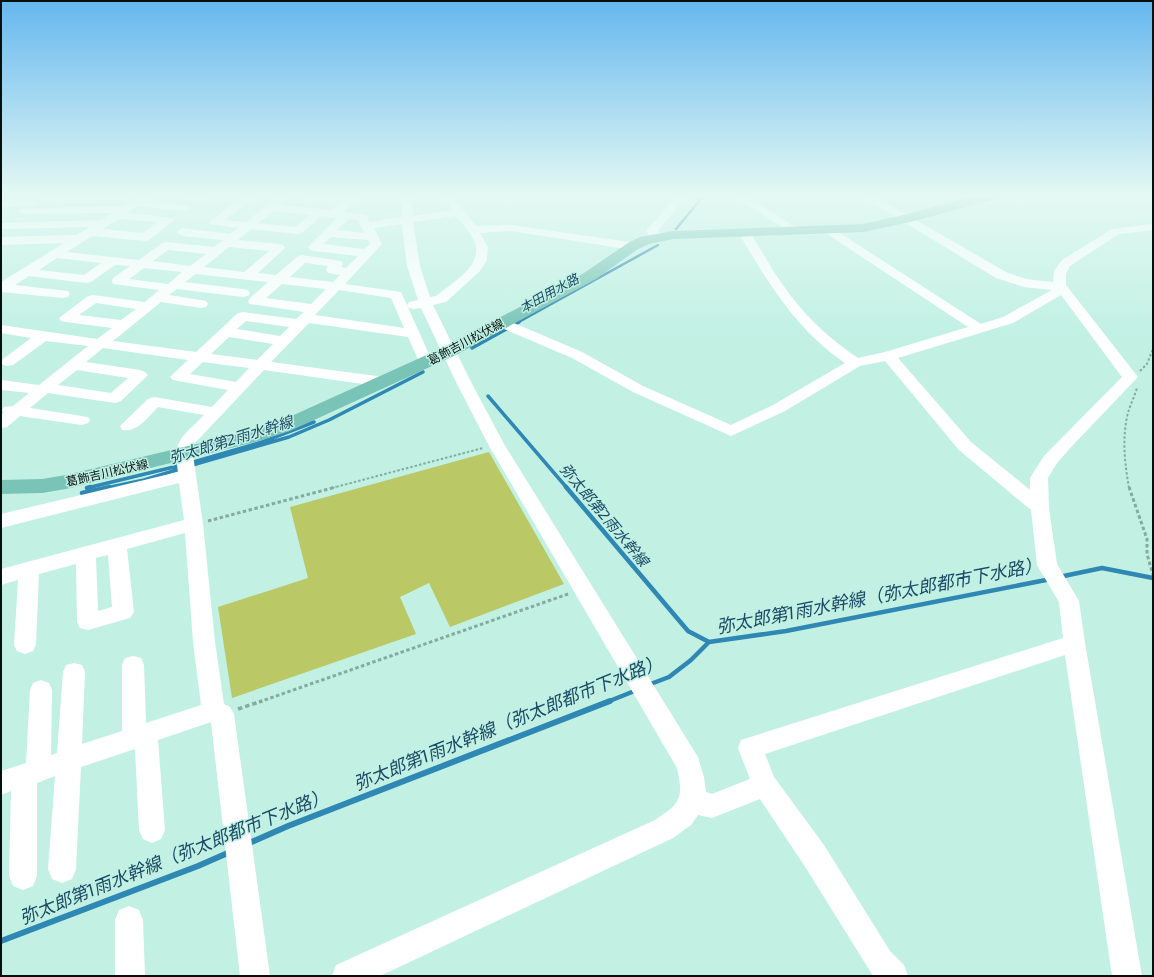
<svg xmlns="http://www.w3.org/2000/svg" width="1154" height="977" viewBox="0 0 1154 977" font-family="'Exo 2','Noto Sans JP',sans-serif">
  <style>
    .green { fill: #bac865 }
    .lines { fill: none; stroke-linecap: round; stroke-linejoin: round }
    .stream-far3 { stroke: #2e88b3; stroke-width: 2.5 }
    .stream-far2 { stroke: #2e88b3; stroke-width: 3.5 }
    .stream-far1 { stroke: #2e88b3; stroke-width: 4.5 }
    .stream { stroke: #2e88b3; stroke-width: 6 }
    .path-far2 { stroke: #85aaa0; stroke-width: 2; stroke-dasharray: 2.5 2; stroke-linecap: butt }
    .path-far1 { stroke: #85aaa0; stroke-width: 3; stroke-dasharray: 3.5 2.5; stroke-linecap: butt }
    .path { stroke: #85aaa0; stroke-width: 3.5; stroke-dasharray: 4.5 3; stroke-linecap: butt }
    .minor { fill: #fff; fill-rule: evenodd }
    .major { fill: #79c4b6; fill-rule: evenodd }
    .labels { text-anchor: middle; stroke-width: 3; stroke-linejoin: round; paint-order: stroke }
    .far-street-label { font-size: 12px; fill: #02110d; stroke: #c2f1e4 }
    .far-water-label { font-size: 13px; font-style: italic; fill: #1a4b65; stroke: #c2f1e4 }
    .water-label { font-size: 15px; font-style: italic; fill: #1a4b65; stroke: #c2f1e4 }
    .near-water-label { font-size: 18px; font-style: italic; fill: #1a4b65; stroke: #c2f1e4 }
  </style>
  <rect width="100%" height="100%" fill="#c2f1e4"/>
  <path class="green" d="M489 452 564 584 450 627 429 583 400 597 416 634 232 698 218 607 308 578 290 507Z"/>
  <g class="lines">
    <path class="stream-far3" d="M676 229 705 194
      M517 323 658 245"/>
    <path class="stream-far2" d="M472 348 519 322
      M488 396 567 488
      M190 463 262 442 314 422
      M189 466 289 437 329 420 423 372
      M87 488 182 465
      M106 488 144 480 183 468"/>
    <path class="stream-far1" d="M566 487 688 631 709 642
      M87 488 91 487
      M82 493 110 487
      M1059 577 1102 568 1153 578
      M648 685 669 677 691 660 709 642 786 631 1051 579
      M607 702 637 690"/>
    <path class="stream" d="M247 844 288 826 610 701
      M1 941 198 866 230 852"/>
    <path class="path-far2" d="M1140 371 1147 364 1153 349
      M332 488 483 448
      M1129 488C1125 465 1122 441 1127 417 1129 407 1134 398 1137 388"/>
    <path class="path-far1" d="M1129 487 1147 539V554L1153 575
      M208 521 336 487
      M259 702 568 594"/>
    <path class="path" d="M238 709 262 701"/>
    <path class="minor" d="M36 194H155L154 197 148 200 188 206 190 208 184 211 139 206 128 213 172 218 174 220 172 222 149 240 145 241 92 236 67 252 139 260 162 243 166 242 214 247 223 240 183 236 179 234 177 232 179 230 183 228 230 234 238 228 211 224 209 222 245 194H258L225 220 246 222 281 194H293L281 205 332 210 346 198H354L355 200 344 212 366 215 370 222 402 217V194H412L413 216 452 210 440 194H451L476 226 511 225 637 243 639 246 637 249 633 250 511 231 480 233 488 247 487 260 480 271 446 302 433 305 470 380 504 444 698 757 704 777 706 792 712 794 750 779 738 748 741 740 1063 638 1059 602 1037 565 1031 510 959 450 885 361 860 366 785 411 731 436 633 392 572 358 497 326 495 323 497 320 502 319 507 320 582 352 643 386 731 425 773 405 845 363C796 330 767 281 738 232L740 230H748C760 247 770 267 783 285 802 313 829 339 858 358L885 352 968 327 824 232 822 230 824 228H832L981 324 1003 317 1052 290 1024 287 996 278 858 194H871L1006 272 1026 279 1053 282 1054 271 1062 260 1112 229 1153 224V230L1119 234 1070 266 1066 274V285L1138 377 1072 446 1057 463 1048 478 1049 508 1057 564 1079 601 1085 643 1142 976H1112L1065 655 765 754 774 777 824 845 890 951 904 965 908 976H873L870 971 804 865 760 799 712 818 698 815 691 825 673 838 380 976H332L336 965 655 820C680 803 684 799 677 768L488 444 455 380 421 308 414 309 409 308 407 305 409 302 418 300 407 266 402 224 374 228 382 244 345 284 401 292 433 363 431 366 426 367 421 366 408 337 309 323 271 362 384 377 389 379 392 382 389 385 384 387 264 370 194 444 193 455 203 524 215 642 224 704 230 707 234 714 270 976H240L211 722 158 740 165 830 161 839 152 843 143 839 139 830 135 749 81 767 76 869 72 879 62 883 52 879 48 869 55 776 37 783V876L33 886 23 890 13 886 9 876 11 791 1 795V771L26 763 30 690 33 683 41 680 49 683 52 690 51 755 57 753 63 672 66 665 74 663 82 665 85 672 82 744 122 731V665L125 658 133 656 141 658 144 665 146 723 201 705 193 642 185 533 127 549 134 612 130 618 88 630 80 628 77 622 76 564 39 574 36 645 33 651 25 654 17 651 14 645 18 580 1 585V569L184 520 179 483 1 528V514L178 472C173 438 182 438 204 415L158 407C148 417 137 433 122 430L120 426 148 399 154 397 212 407 228 390 173 380 170 377 188 360 103 348 86 362 140 370 145 372 148 375 121 401 115 403 48 393 30 408 88 417 90 420 88 423 82 425 20 416 7 427 1 428V415L4 413 2 410 4 407 13 406 29 393 1 390V380L39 385 88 346 46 341 13 365 8 366 3 365 1 363 3 359 31 338 1 333V325L97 339 112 328 66 322 61 321 59 318 88 296 93 295 145 302 159 290 113 284 112 281 113 278 130 266 115 265 91 282 86 283 29 276 15 285 68 291 70 294 68 297 63 298 1 292V282L64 243 1 245V237L76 235 90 227 1 229V223L101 220 113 213 24 214 20 213 18 211 20 209 124 206 136 198 40 199 36 198 35 196ZM274 211 310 215 295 227 258 223ZM321 216 337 218 308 247 310 250 314 251 358 256 346 268 341 267 343 264 341 261 302 255 298 256 276 275 258 273 285 248 283 245 279 244 238 240 251 229 298 234 302 233ZM456 216C463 224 474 236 476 247 479 269 450 284 436 296L430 297 420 266 413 222ZM119 219 157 222 143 233 102 229ZM349 219 358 220 364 233 337 230ZM331 237 368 240 370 244 364 249 323 244ZM229 247 269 251 244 272 204 267ZM168 250 206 254 190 266 153 261ZM57 258 101 263 84 275 39 270ZM305 263 328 266 326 270 328 273 340 275 333 282 290 277ZM144 268 182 272 168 284 129 279ZM196 274 268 282 250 298 248 301 250 304 304 312 296 319 243 312 238 313 196 352 113 341 161 302 201 308 206 307 208 304 206 301 201 300 169 295 177 289 243 297 248 296 250 293 248 290 243 289 185 282ZM282 284 326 289 311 304 266 298ZM339 290 391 298 404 328 315 315ZM1061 295 1122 377 1044 456 1030 478V490L971 442 898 358 1013 323ZM96 303 136 309 121 320 79 315ZM246 321 289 327 280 336 237 329ZM229 337 273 344 257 360 211 354ZM203 362 249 368 236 382 190 374ZM77 370 128 378 111 393 58 385ZM108 555 112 607 98 611 96 558Z
      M174 194H209C208 196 206 198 204 199 199 202 178 198 174 194Z
      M294 194 338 196 339 198 334 201 299 197Z
      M678 194H689L658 231 663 237 661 240H653L646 231Z
      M731 194H744L801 231 799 233H791Z
      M32 200 36 201 37 203 36 205 1 207V201Z
      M129 906 139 910 143 920 145 976H115V920L119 910Z"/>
    <path class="major" d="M981 194H1004L1003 197 910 222 863 232 673 239 649 244 638 249 596 279 454 356 290 431 259 441 66 489 42 493 1 494V480L42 479 66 475 247 432 276 423 442 348 584 273 628 243 640 237 673 231 863 224 903 215Z"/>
  </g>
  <linearGradient id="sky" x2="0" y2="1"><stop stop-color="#65b7ef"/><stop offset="0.59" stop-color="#e4f9f3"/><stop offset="1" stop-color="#e4f9f3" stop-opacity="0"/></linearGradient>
  <rect width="1154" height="331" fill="url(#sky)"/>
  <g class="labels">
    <g class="far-street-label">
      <text transform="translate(466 342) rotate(-28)" y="4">葛飾吉川松伏線</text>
      <text transform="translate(107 473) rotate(-13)" y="4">葛飾吉川松伏線</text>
    </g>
    <g class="far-water-label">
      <text transform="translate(549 293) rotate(-29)" y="5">本田用水路</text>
    </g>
    <g class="water-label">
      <text transform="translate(231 440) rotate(-17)" y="5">弥太郎第2雨水幹線</text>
      <text transform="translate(604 515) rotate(50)" y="5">弥太郎第2雨水幹線</text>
    </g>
    <g class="near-water-label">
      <text transform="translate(879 596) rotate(-11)" y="6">弥太郎第1雨水幹線（弥太郎都市下水路）</text>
      <text transform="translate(508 723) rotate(-22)" y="6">弥太郎第1雨水幹線（弥太郎都市下水路）</text>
      <text transform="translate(174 857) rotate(-22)" y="6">弥太郎第1雨水幹線（弥太郎都市下水路）</text>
    </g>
  </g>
  <rect width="1154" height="977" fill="none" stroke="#02110d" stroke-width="4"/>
</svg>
